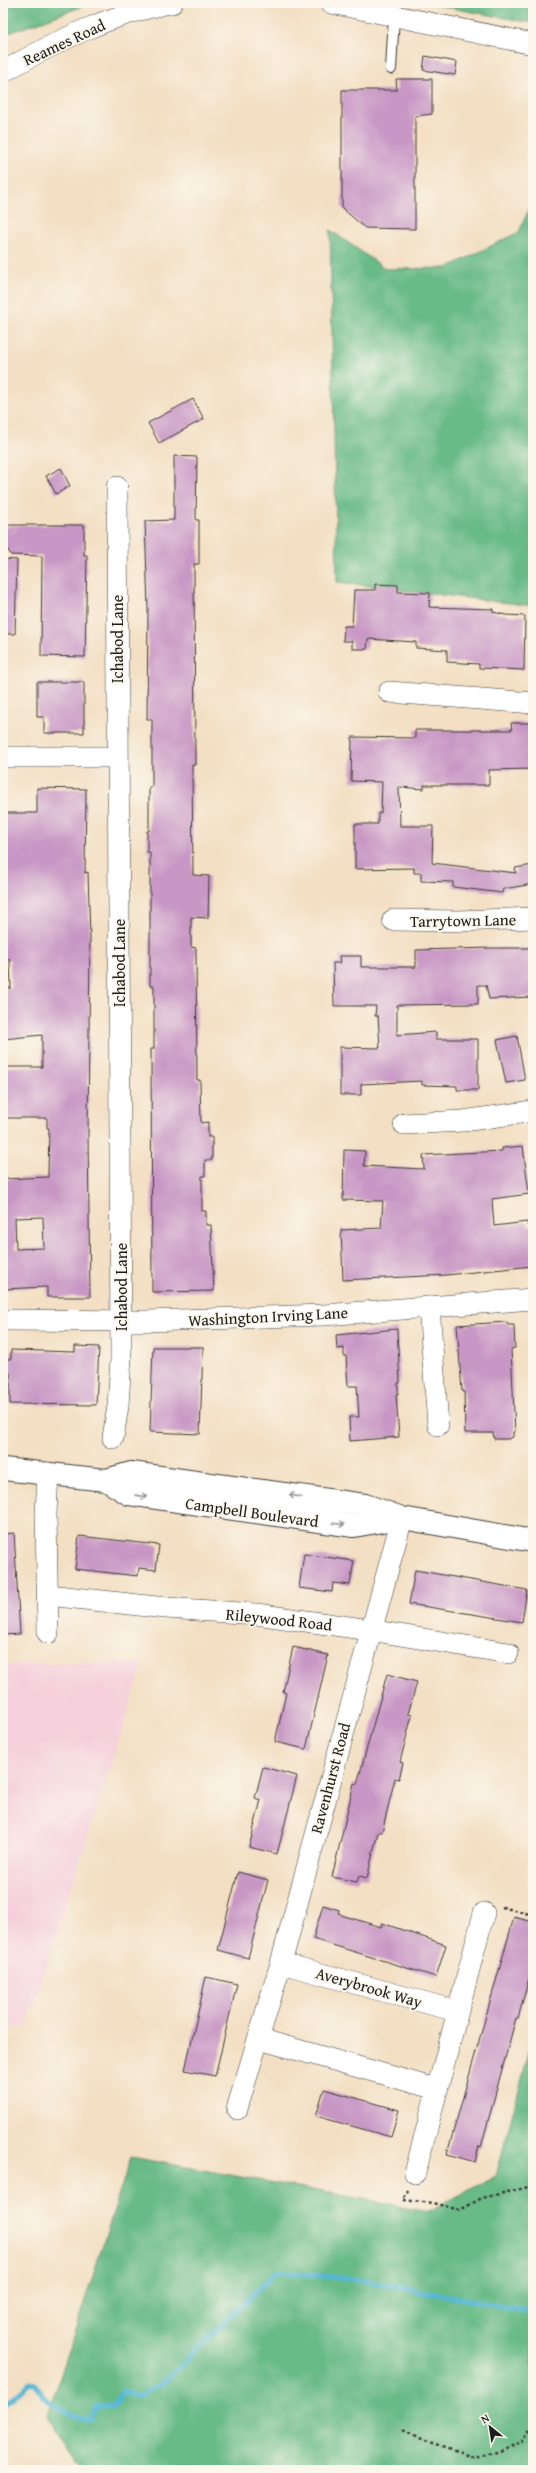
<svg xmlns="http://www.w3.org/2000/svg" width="536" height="2473" viewBox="0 0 536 2473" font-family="'Gentium Book Plus',serif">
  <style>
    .built { fill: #f5cfdb }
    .forest { fill: #68ba86; stroke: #426b51 }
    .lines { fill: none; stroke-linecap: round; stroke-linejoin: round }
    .stream { stroke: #55b8d4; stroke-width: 5 }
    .building { fill: #c897c5; fill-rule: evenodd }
    .service-casing { stroke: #3c3935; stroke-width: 12 }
    .minor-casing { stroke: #3c3935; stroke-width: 22 }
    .tertiary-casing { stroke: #3c3935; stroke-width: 24 }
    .path { stroke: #3c3935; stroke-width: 2.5; stroke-dasharray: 3 3; stroke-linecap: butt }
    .service { stroke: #fff; stroke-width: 10 }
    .minor { stroke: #fff; stroke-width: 21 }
    .tertiary { stroke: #fff; stroke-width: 22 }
    .oneway { stroke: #999 }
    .labels { text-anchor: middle; stroke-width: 3.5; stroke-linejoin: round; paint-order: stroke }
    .street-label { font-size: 16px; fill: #1c1c1c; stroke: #fbf7ec }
  </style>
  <rect width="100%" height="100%" fill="#fbf7ec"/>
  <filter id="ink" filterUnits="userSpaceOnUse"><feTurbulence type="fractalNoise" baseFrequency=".025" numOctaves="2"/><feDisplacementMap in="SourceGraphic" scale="8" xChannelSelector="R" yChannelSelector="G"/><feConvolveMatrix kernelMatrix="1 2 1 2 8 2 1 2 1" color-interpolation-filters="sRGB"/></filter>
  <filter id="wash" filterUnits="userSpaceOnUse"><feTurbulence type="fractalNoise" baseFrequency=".012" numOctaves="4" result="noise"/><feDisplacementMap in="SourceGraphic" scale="16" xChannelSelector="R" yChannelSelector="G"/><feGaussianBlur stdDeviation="0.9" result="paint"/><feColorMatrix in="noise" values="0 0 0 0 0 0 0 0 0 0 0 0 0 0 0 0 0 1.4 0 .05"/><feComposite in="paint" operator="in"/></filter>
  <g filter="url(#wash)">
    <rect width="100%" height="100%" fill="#f3dfc3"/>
    <path class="built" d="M144 1662 26 2028 3 2026V1665Z"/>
    <path class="forest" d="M3 3H92L3 35Z
      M424 3H533V23Z
      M533 199V606L337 582 330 230 386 269 447 268 519 232Z
      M533 2037V2470H85L75 2462 48 2415 131 2157 429 2211 496 2176Z"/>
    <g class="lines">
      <path class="stream" d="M3 2405 31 2383 35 2384C45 2403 69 2416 90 2420L96 2407 114 2405 121 2393 126 2392C145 2403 143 2387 160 2385L277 2271 368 2281 527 2311 533 2308"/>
    </g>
    <g id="blocks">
      <path class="building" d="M425 56 457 62 455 75 423 70Z
        M396 79H432V114L415 116V229L365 228 342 208V90H397Z
        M193 399 204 419 159 443 148 423Z
        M174 456 197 457 196 520H199V564H194L195 765H192L193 875 209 876 208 918 191 917V947L196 948 197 1080H200L201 1123 208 1122V1137H212V1160H205V1176H202V1211H206V1225H211L214 1291 152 1292 151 1049H154V986H150V852H147V831H149V787H152V719H147L148 609 145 521 174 520Z
        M61 468 70 486 56 494 46 476Z
        M10 525H84V555H87L85 657 41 656 42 556 11 555 3 541V529Z
        M3 559 17 560 15 634H3Z
        M375 584 398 585V592L430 593 429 607 493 609V612L506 615 525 616 524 670 479 668V664L447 662V650L416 648V642L368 639 367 649H352V641H343L344 626H352L354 590H375Z
        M37 682H84V733H44V717H37Z
        M511 723H533V769L489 770V785H424V789L399 787 400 826H433L432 863 516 873 515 868 533 865V884L503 889 502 893 453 887V882L421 881V873H414V868L355 869V824H378V813H381L382 782 351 781 352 737 415 738V730H512Z
        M37 788 86 789 85 873 88 872 90 938 88 1133 90 1297H47V1287L3 1289V1179L48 1177 49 1128H47V1118H3V1067H42V1035L3 1039V988H11L10 960 3 959V813H37ZM43 1217 44 1248 16 1249 15 1218Z
        M490 948H530L532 997 489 999 486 985H478V1004L397 1005V1035L436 1032V1039H478V1090H457V1086L422 1085V1081L361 1084V1095H340V1047L380 1048 378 1016H375L376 1006H334L333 963H340L339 956H361V967H416V950Z
        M517 1036 525 1080 506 1083 497 1040Z
        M523 1146 529 1194 492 1199 494 1226 527 1222 528 1226H533L532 1266 446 1275 343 1280 341 1230 381 1228 383 1201 343 1200 344 1150 365 1151 364 1166 424 1169 423 1155 502 1151V1148Z
        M507 1322 508 1325H514L515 1348 511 1349 515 1432H513V1437L508 1439H494L493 1433H465L464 1391H462L457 1325Z
        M397 1329 400 1383H398V1394H396L399 1437 350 1441 349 1417H359L357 1386H348L346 1356H344V1348L337 1349 336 1335Z
        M75 1346 99 1347 96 1405 10 1404V1373H4L5 1359H11V1350L75 1352Z
        M153 1347H203L200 1434 150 1432Z
        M14 1533 20 1634 3 1635V1534Z
        M79 1536 159 1545 156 1570 139 1568 138 1576 75 1569Z
        M304 1554 354 1561 350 1585 333 1583 332 1592 299 1588Z
        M415 1570 527 1590 522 1622 409 1604Z
        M293 1647 328 1655 306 1749 275 1742 286 1693 283 1692Z
        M387 1674 417 1682 408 1714 412 1715 400 1762 403 1763 399 1779 395 1778 382 1832H378L367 1878 359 1876 357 1882 332 1877 354 1783 357 1784Z
        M263 1767 297 1776 277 1854 249 1847 261 1800 255 1798Z
        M238 1872 268 1880 248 1958 218 1950Z
        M323 1905 339 1910 338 1914 381 1927 382 1923 446 1945 436 1977 313 1939Z
        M514 1917 533 1922V1964L518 2018H516L481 2147 479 2146 475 2162 447 2154Z
        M206 1977 237 1984 215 2076 185 2070Z
        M324 2089 399 2110 391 2137 316 2116Z"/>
    </g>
  </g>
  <g filter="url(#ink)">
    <use href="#blocks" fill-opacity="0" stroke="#3c3935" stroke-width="1"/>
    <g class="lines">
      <defs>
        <path id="service" d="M391 69 394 16"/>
        <path id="minor" d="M331 3 533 44
          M3 72C55 42 112 13 172 3
          M389 692 533 703
          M3 757H117
          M393 920 459 921 533 918
          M404 1124 463 1121 533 1111
          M429 1307 438 1425
          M3 1320 148 1321 324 1315 533 1299
          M113 1438 118 1406 121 1358 117 487
          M48 1473 46 1514 48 1633
          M48 1595 166 1608 256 1614 370 1630 508 1653
          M281 1963 456 2011
          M259 2039 436 2089
          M237 2109 281 1963 402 1518
          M415 2173 484 1913"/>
        <path id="tertiary" d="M3 1469 106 1480 131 1473 365 1505 402 1518 533 1541
          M106 1480 129 1494 354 1526 400 1518"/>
      </defs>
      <use href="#service" class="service-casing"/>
      <use href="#minor" class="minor-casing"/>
      <use href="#tertiary" class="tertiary-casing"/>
      <path class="path" d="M502 1907 533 1915
        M408 2190 403 2200 433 2203 460 2210 482 2198 533 2186
        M404 2429 429 2443 470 2456 498 2453 522 2441 533 2425"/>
      <use href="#service" class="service"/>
      <use href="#minor" class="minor"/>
      <use href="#tertiary" class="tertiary"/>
    </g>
    <defs><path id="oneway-shaft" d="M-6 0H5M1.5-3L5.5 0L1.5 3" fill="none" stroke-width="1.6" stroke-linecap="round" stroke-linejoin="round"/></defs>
    <g class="oneway">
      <use href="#oneway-shaft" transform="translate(141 1496) rotate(8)"/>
      <use href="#oneway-shaft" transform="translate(295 1496) rotate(-172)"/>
      <use href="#oneway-shaft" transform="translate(339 1524) rotate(7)"/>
    </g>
  </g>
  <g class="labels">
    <g class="street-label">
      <text transform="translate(64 42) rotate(-25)" y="6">Reames Road</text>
      <text transform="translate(117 639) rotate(-90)" y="6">Ichabod Lane</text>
      <text transform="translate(463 920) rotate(-1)" y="6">Tarrytown Lane</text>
      <text transform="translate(119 963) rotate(-90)" y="6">Ichabod Lane</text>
      <text transform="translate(121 1287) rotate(-90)" y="6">Ichabod Lane</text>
      <text transform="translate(268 1316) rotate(-3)" y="6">Washington Irving Lane</text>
      <text transform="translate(252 1512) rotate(8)" y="6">Campbell Boulevard</text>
      <text transform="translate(279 1619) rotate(6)" y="6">Rileywood Road</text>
      <text transform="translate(330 1778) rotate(-75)" y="6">Ravenhurst Road</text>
      <text transform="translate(369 1987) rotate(16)" y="6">Averybrook Way</text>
    </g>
  </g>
  <rect width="536" height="2473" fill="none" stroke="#fbf7ec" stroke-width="16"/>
  <g transform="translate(490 2427) rotate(330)" stroke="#fbf7ec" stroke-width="3" paint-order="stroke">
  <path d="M0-3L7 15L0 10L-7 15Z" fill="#1c1c1c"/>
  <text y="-6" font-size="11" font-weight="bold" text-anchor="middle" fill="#1c1c1c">N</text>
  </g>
</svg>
